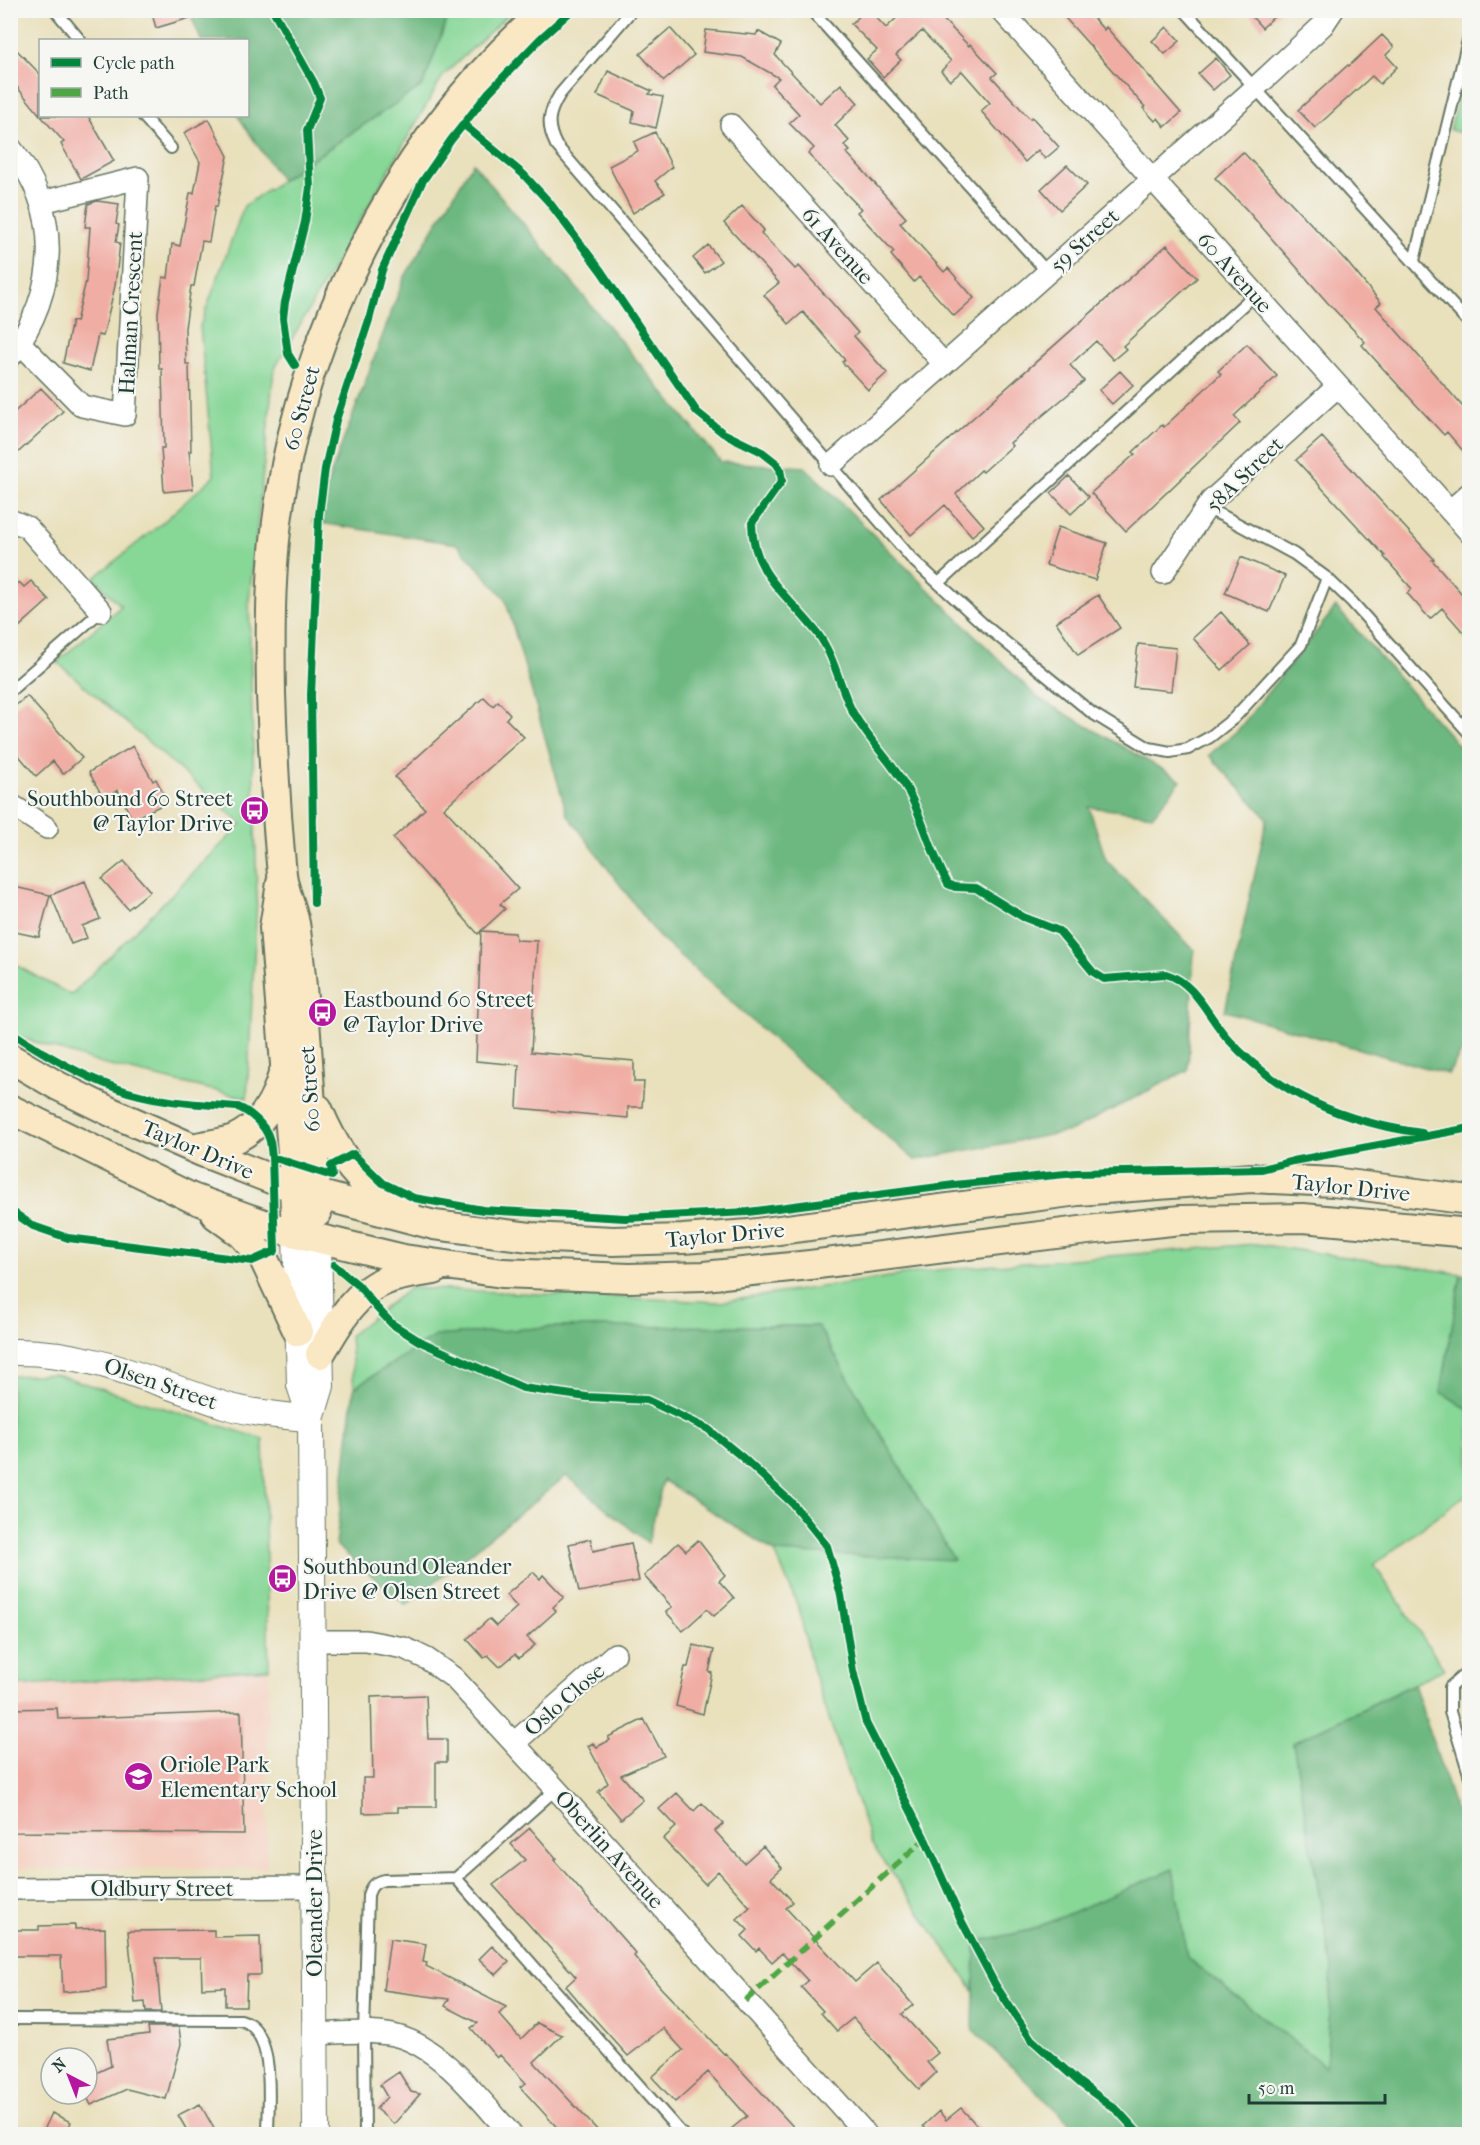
<svg xmlns="http://www.w3.org/2000/svg" width="1480" height="2145" viewBox="0 0 1480 2145" font-family="'IM FELL French Canon',serif">
  <style>
    .built { fill: #f5d2c2 }
    .green { fill: #87d797; stroke: #538a66; stroke-width: 1.5 }
    .forest { fill: #6db880; stroke: #467a5a; stroke-width: 1.5 }
    .building { fill: #f0ada4 }
    .lines { fill: none; stroke-linecap: round; stroke-linejoin: round }
    .service-casing { stroke: #667664; stroke-width: 14 }
    .minor-casing { stroke: #667664; stroke-width: 24 }
    .tertiary-casing { stroke: #667664; stroke-width: 28 }
    .secondary-casing { stroke: #667664; stroke-width: 32 }
    .service { stroke: #fff; stroke-width: 10 }
    .minor { stroke: #fff; stroke-width: 21 }
    .tertiary { stroke: #fff; stroke-width: 26 }
    .secondary { stroke: #fae7c3; stroke-width: 28 }
    .quiet { stroke: #4fa644; stroke-width: 6; stroke-dasharray: 12 6; stroke-linecap: butt }
    .cycleway-casing { stroke: #f6f6f2; stroke-width: 11 }
    .cycleway { stroke: #00873e; stroke-width: 8 }
    .labels { text-anchor: middle; stroke-width: 4.5; stroke-linejoin: round; paint-order: stroke }
    .street-label { font-size: 22px; fill: #1f3d34; stroke: #f6f6f2 }
    .poi-label { font-size: 22px; fill: #1f3d34; stroke: #f6f6f2; text-anchor: start }
  </style>
  <rect width="100%" height="100%" fill="#f6f6f2"/>
  <filter id="ink" filterUnits="userSpaceOnUse"><feTurbulence type="fractalNoise" baseFrequency=".0167" numOctaves="2"/><feDisplacementMap in="SourceGraphic" scale="12" xChannelSelector="R" yChannelSelector="G"/><feConvolveMatrix kernelMatrix="1 2 1 2 8 2 1 2 1" color-interpolation-filters="sRGB"/></filter>
  <filter id="wash" filterUnits="userSpaceOnUse"><feTurbulence type="fractalNoise" baseFrequency=".008" numOctaves="4" result="noise"/><feDisplacementMap in="SourceGraphic" scale="24" xChannelSelector="R" yChannelSelector="G"/><feGaussianBlur stdDeviation="1.35" result="paint"/><feColorMatrix in="noise" values="0 0 0 0 0 0 0 0 0 0 0 0 0 0 0 0 0 1.4 0 .05"/><feComposite in="paint" operator="in"/></filter>
  <g filter="url(#wash)">
    <rect width="100%" height="100%" fill="#e9e0bc"/>
    <path class="built" d="M269 1669 267 1868 11 1869V1686Z"/>
    <path class="green" d="M450 11H512L443 76 274 370 249 601 257 899 247 1098 102 1064 14 1035 11 1032 10 962 71 995 242 824 57 662 121 606 94 578 162 523 214 476 200 326 244 206 423 85Z
      M1469 54V135L1450 130Z
      M1256 1244 1461 1274 1441 1392 1469 1410V1492L1374 1565 1444 1669 1293 1743 1332 1968 1326 2067 1187 1958 1173 1869 1031 1930 975 1942V1992L871 1843 812 1668 799 1609 775 1552 953 1559 818 1326 552 1327 435 1336 354 1388 350 1335 410 1288 720 1302 936 1270Z
      M55 1374 263 1439 269 1669 11 1686V1376Z"/>
    <path class="forest" d="M189 11H450L423 85 281 180 238 116H248V40H201Z
      M473 163 721 462 805 467 1038 698 1181 780 1153 815 1089 807 1106 860 1194 950 1188 1070 1071 1131 915 1160 796 1060 659 937 567 814 505 598 457 544 313 522 404 278Z
      M1336 607 1469 757V1040L1448 1074 1225 1011 1267 818 1209 755 1238 730Z
      M1461 1274 1469 1275V1410L1441 1392Z
      M818 1326 954 1560 775 1552 663 1480 648 1543 566 1476 406 1605 336 1545 354 1388 435 1336 552 1327Z
      M1414 1684 1469 1852V2134H1081L973 2030 975 1942 1031 1930 1173 1869 1187 1958 1326 2067 1332 1968 1293 1743Z"/>
    <g id="blocks">
      <path class="building" d="M151 10H202L203 14 156 28Z
        M866 10H869L886 28 905 10H934L969 46 970 44 997 73 992 77 1030 119 1032 117 1059 147 1045 159 1038 150 1025 162 981 111 990 103 962 71 950 81 941 71 951 61 922 31 896 55 901 60 883 77 867 59 877 50 851 24Z
        M1058 10H1086L1104 30 1106 27 1181 113 1165 127 1158 118 1155 121 1143 108 1145 107Z
        M1246 10H1281L1262 28Z
        M1167 27 1180 41 1165 54 1152 41Z
        M670 28 694 55 664 81 640 54Z
        M706 30 756 35 758 31 781 44 775 55 820 103 841 84 858 103 835 125 849 141 844 145 850 151 847 153 906 218 900 223 944 272 948 268 974 298 954 316 919 277 914 282 891 255 894 252 857 212 861 209 808 154 814 148 789 123 799 114 772 85 779 78 742 57 703 52Z
        M1382 35 1394 47 1386 55 1397 67 1380 84 1372 76 1315 128 1298 110 1348 65 1349 66Z
        M10 43 40 74V115L17 87 10 92Z
        M1216 58 1230 75 1213 90 1198 74Z
        M608 71 652 91 649 94 663 97 656 128 632 122 634 111 597 95Z
        M41 116H88L114 161 81 179 61 144 64 142Z
        M209 119 228 156 217 207 215 206 209 242 202 241 194 286H191L185 328 186 364H189L191 451H189L193 489 164 492 161 448H164L162 369H159L158 313 163 277 168 278 172 244 180 246 190 193H194L200 162 184 133Z
        M655 132 672 167 655 181 665 193 633 213 609 166 638 151 634 142Z
        M1243 152 1347 262 1381 303 1376 307 1470 415V459L1447 432 1444 435 1387 373 1362 345 1365 342 1327 302 1246 209 1215 178Z
        M1067 165 1087 185 1060 210 1041 189Z
        M97 201 119 204 116 224 119 225 116 242 120 243 115 286 103 336 98 335 90 371 63 363 72 321 76 322 86 281 90 227H85L88 204Z
        M742 206 764 230 761 233 795 269 799 266 833 304 858 333 854 336 887 373 868 390 842 362 845 360 803 312 789 324 764 295 779 283 724 223Z
        M708 245 721 261 705 273 693 258Z
        M1167 245 1197 278 1123 346 1126 349 1113 360 1096 341 1070 365 1084 381 1010 443 1012 446 983 472 981 470 956 494 984 526 972 536 945 505 911 535 881 500Z
        M1247 344 1277 376 1234 416 1240 423 1126 531 1091 493 1135 454 1133 452 1162 425 1164 427 1221 374 1218 371Z
        M1120 371 1133 385 1112 404 1099 390Z
        M41 388 63 411 10 460V416Z
        M1322 437 1434 559 1432 560 1470 603V640L1442 608 1430 619 1407 593 1412 589 1384 557 1385 556 1296 460Z
        M1069 476 1089 497 1071 514 1051 493Z
        M1058 527 1107 543 1095 580 1046 565Z
        M1241 557 1285 576 1269 612 1225 593Z
        M31 581 49 600 10 635V590L19 582 24 587Z
        M1098 595 1120 628 1078 655 1056 622Z
        M1221 612 1250 645 1222 670 1193 638Z
        M1138 644 1176 648 1171 691 1133 687Z
        M27 696 82 758 63 774 53 761 36 776 10 745V710Z
        M484 697 493 706 498 701 510 714 506 719 524 737 444 808 518 889 500 904 505 909 481 931 515 933 516 940 537 941 531 1052 634 1061V1082H644L642 1107H628V1118L517 1108 519 1065 476 1061 481 931 478 934 393 838 425 809 395 777Z
        M133 746 153 781 156 779 163 793 155 797 160 806 132 819 118 790 104 799 89 772Z
        M124 861 150 891 128 909 102 879Z
        M85 881 100 919 82 926 87 938 71 944 51 895Z
        M10 886 50 895 39 937 10 931Z
        M591 1539 593 1551 631 1543 639 1581 579 1592 569 1544Z
        M698 1540 725 1575 719 1581 734 1598 714 1616 707 1609 683 1631 666 1612 672 1607 644 1576 678 1543 686 1551Z
        M533 1572 540 1579 543 1575 564 1597 553 1607 556 1611 527 1637 535 1645 519 1658 515 1654 500 1667 488 1655 484 1658 467 1639 489 1619 496 1626 517 1607 506 1595Z
        M693 1645 714 1650 709 1672 712 1673 703 1714 676 1706 685 1667H688Z
        M426 1695 428 1739H447V1762H436V1807H398V1812L363 1813V1778H373L371 1697Z
        M57 1708 58 1719 241 1712 244 1834 10 1832V1709Z
        M644 1719 664 1756 621 1775 643 1800 621 1819 598 1792 608 1783 588 1746 593 1743 597 1747 610 1740 608 1737Z
        M677 1793 694 1811 702 1803 723 1824 715 1831 744 1863 763 1846 782 1868 771 1878 793 1902 786 1908 855 1982 877 1963 913 2005 902 2014 938 2053 927 2062 936 2073 919 2089 853 2018 837 2031 821 2013 823 2011 801 1987 808 1981 782 1953 772 1962 759 1948 756 1951 742 1936 748 1930 737 1919 750 1907 718 1871 705 1884 663 1839 676 1827 659 1809Z
        M530 1828 556 1858 554 1860 636 1954 634 1956 661 1988 724 2054 725 2053 800 2134H725L747 2116 708 2072 675 2102 652 2077 683 2050 663 2028 628 2056 582 2005 566 1986 576 1977 493 1885 525 1860 511 1844Z
        M75 1925V1929L105 1928 106 1989 63 1992 61 1956H10V1930H39V1926Z
        M214 1930V1937L260 1936 261 1975H247L246 2006H225V1987L202 1988 201 1958H156L161 2012H146L145 2002 135 2003 128 1931Z
        M390 1939 426 1944 423 1962 427 1963 426 1966 506 2007 499 2014 521 2039 537 2023 562 2035 534 2062 601 2134H563L520 2087 526 2083 500 2055 497 2058 471 2028 478 2023 445 2006 449 1999 383 1990Z
        M492 1946 509 1962 496 1975 479 1959Z
        M148 2027H179L181 2044 166 2099 127 2089 91 2105 87 2097V2077L111 2066 107 2039 149 2034Z
        M399 2072 411 2092 420 2094 394 2124 376 2109 387 2097 380 2085Z
        M200 2104 217 2134H189L178 2115Z
        M961 2108 985 2134H929L930 2133 923 2126 939 2111 946 2120Z
        M52 2113 71 2122 66 2134H42Z"/>
    </g>
  </g>
  <g filter="url(#ink)">
    <use href="#blocks" fill-opacity="0" stroke="#667664" stroke-width="1.5"/>
    <g class="lines">
      <defs>
        <path id="service" d="M55 10 80 40
          M632 10 560 94C548 113 546 125 556 145L912 559 982 623 1092 713 1149 748 1170 752 1188 749 1210 737 1234 718 1301 645 1327 578
          M811 10 1048 273
          M1184 10 1470 324
          M143 116 171 148
          M1414 261 1470 32
          M10 326 23 339
          M1205 508 1225 517 1294 554 1327 578 1352 602 1470 734
          M939 583 1255 294
          M10 691 101 611
          M1470 1672 1465 1674 1450 1687V1712L1470 1777
          M456 1878 682 2134
          M10 2019 241 2020C277 2030 268 2104 268 2134
          M365 2134 364 2033 368 1895C371 1886 374 1882 384 1880L456 1878 556 1789"/>
        <path id="minor" d="M1001 10 1470 533
          M731 125 944 364
          M10 147C63 212 59 290 10 357
          M20 343 82 406 125 415 138 178 42 202
          M831 465 1255 88 1323 25 1333 10
          M1450 511 1470 493
          M10 520 27 527 101 611
          M1163 573 1211 501 1338 386
          M10 804 47 828
          M311 1641H366L404 1648 427 1659 454 1678 556 1789 866 2134
          M514 1743 615 1654
          M10 1889 314 1887
          M315 2034C341 2033 368 2030 393 2035 440 2045 480 2100 511 2134"/>
        <path id="tertiary" d="M296 1233 300 1385 311 1419
          M10 1352C89 1350 152 1382 224 1405 252 1414 282 1415 311 1419
          M316 2134 311 1419 321 1386 318 1239"/>
        <path id="secondary" d="M281 883 274 928 293 1164 296 1233
          M10 1058 58 1086 111 1112 202 1152 294 1188 434 1225 530 1237 613 1241 683 1239 749 1234 1078 1191 1251 1178 1333 1182 1470 1200
          M10 1109 192 1198 275 1228 404 1259 502 1273 629 1278 704 1276 810 1265 1088 1230 1181 1220 1303 1218 1470 1233
          M318 1109C331 1141 349 1172 377 1193 386 1199 396 1204 406 1209
          M193 1148C206 1144 222 1144 234 1139 261 1127 276 1100 283 1074
          M317 1213C312 1118 307 1024 296 930 294 910 284 893 282 874 276 814 273 753 271 693 270 626 270 560 281 494 294 408 323 327 362 250 407 160 470 77 546 10
          M216 1215 242 1234 263 1257 298 1332
          M320 1354C337 1327 352 1294 384 1281 399 1274 418 1273 434 1270"/>
      </defs>
      <use href="#service" class="service-casing"/>
      <use href="#minor" class="minor-casing"/>
      <use href="#tertiary" class="tertiary-casing"/>
      <use href="#secondary" class="secondary-casing"/>
      <use href="#service" class="service"/>
      <use href="#minor" class="minor"/>
      <use href="#tertiary" class="tertiary"/>
      <use href="#secondary" class="secondary"/>
      <path class="quiet" d="M745 2001 925 1839"/>
      <defs>
        <path id="cycleway" d="M273 10 314 83 320 98 307 130 310 187 305 222 285 302 283 318 288 354 295 365
          M463 124 523 174 549 202 601 271 697 412 723 433 762 452 776 463 780 469 782 481 752 523C752 576 790 596 818 634 834 656 839 684 851 709 866 738 890 759 906 787 923 818 931 853 948 884L955 887 976 888 1023 917 1059 931 1093 972 1104 979 1166 974C1196 983 1208 1017 1228 1039 1281 1097 1345 1122 1422 1133
          M314 903 311 695 319 515 325 469 336 420 369 320 382 270 422 182 451 140 489 92 540 39 572 10
          M10 1031C43 1054 78 1074 116 1088 154 1102 198 1104 238 1107 250 1112 265 1125 269 1138 271 1143 271 1151 272 1157
          M10 1210 33 1226 68 1238 252 1261 275 1251 272 1157 332 1176 331 1166 353 1154 383 1183 414 1198 483 1210 625 1218 748 1212 954 1185 1076 1173 1262 1169 1293 1161 1470 1128
          M334 1265 358 1285 376 1307 392 1324 419 1341 523 1388 587 1397 647 1400 708 1429 742 1457 792 1503 827 1546 841 1595 853 1671 866 1723 925 1839 961 1920 996 1986 1031 2039 1080 2083 1118 2111 1139 2134"/>
      </defs>
      <use href="#cycleway" class="cycleway-casing"/>
      <use href="#cycleway" class="cycleway"/>
    </g>
  </g>
  <defs>
    <symbol id="bus-disc" viewBox="-11 -11 22 22"><circle r="9.5" fill="#b5179e" stroke="#f6f6f2"/><path d="M-5-6H5V4H4V6H2V4H-2V6H-4V4H-5ZM-3.5-4V0h7V-4ZM-3.5 1.2v1.5H-2V1.2ZM2 1.2v1.5H3.5V1.2Z" fill="#fff"/></symbol>
    <symbol id="school-disc" viewBox="-11 -11 22 22"><circle r="9.5" fill="#b5179e" stroke="#f6f6f2"/><path d="M0-5L7-2L0 1L-7-2ZM-4 1L0 2.5L4 1V4Q0 6-4 4Z" fill="#fff"/></symbol>
  </defs>
  <g fill-rule="evenodd">
    <use href="#bus-disc" x="238" y="794" width="33" height="33"/>
    <use href="#bus-disc" x="306" y="996" width="33" height="33"/>
    <use href="#bus-disc" x="266" y="1562" width="33" height="33"/>
    <use href="#school-disc" x="122" y="1760" width="33" height="33"/>
  </g>
  <g class="labels">
    <g class="street-label">
      <text transform="translate(1084 240) rotate(-42)" y="8">59 Street</text>
      <text transform="translate(838 245) rotate(48)" y="8">61 Avenue</text>
      <text transform="translate(1235 272) rotate(48)" y="8">60 Avenue</text>
      <text transform="translate(130 313) rotate(-87)" y="8">Halman Crescent</text>
      <text transform="translate(301 408) rotate(-75)" y="8">60 Street</text>
      <text transform="translate(1244 474) rotate(-44)" y="8">58A Street</text>
      <text transform="translate(309 1089) rotate(-94)" y="8">60 Street</text>
      <text transform="translate(198 1149) rotate(23)" y="8">Taylor Drive</text>
      <text transform="translate(1351 1187) rotate(6)" y="8">Taylor Drive</text>
      <text transform="translate(725 1234) rotate(-5)" y="8">Taylor Drive</text>
      <text transform="translate(161 1383) rotate(19)" y="8">Olsen Street</text>
      <text transform="translate(564 1699) rotate(-41)" y="8">Oslo Close</text>
      <text transform="translate(610 1849) rotate(48)" y="8">Oberlin Avenue</text>
      <text x="162" y="1896">Oldbury Street</text>
      <text transform="translate(314 1903) rotate(-90)" y="8">Oleander Drive</text>
    </g>
    <g class="poi-label">
      <text x="233" y="806" text-anchor="end">Southbound 60 Street<tspan x="233" dy="25">@ Taylor Drive</tspan></text>
      <text x="343" y="1007">Eastbound 60 Street<tspan x="343" dy="25">@ Taylor Drive</tspan></text>
      <text x="303" y="1574">Southbound Oleander<tspan x="303" dy="25">Drive @ Olsen Street</tspan></text>
      <text x="160" y="1772">Oriole Park<tspan x="160" dy="25">Elementary School</tspan></text>
    </g>
  </g>
  <rect width="1480" height="2145" fill="none" stroke="#f6f6f2" stroke-width="36"/>
  <rect x="39" y="39" width="210" height="78" fill="#f6f6f2" stroke="#a0aca6" stroke-width="1.5"/>
  <rect x="51" y="58" width="30" height="9" fill="#00873e" stroke="#a0aca6" stroke-width="1.5"/>
  <text x="93" y="69" font-size="18" fill="#1f3d34">Cycle path</text>
  <rect x="51" y="88" width="30" height="9" fill="#4fa644" stroke="#a0aca6" stroke-width="1.5"/>
  <text x="93" y="99" font-size="18" fill="#1f3d34">Path</text>
  <g transform="translate(69 2076) rotate(318)"><circle r="28" fill="#f6f6f2" stroke="#a0aca6" stroke-width="1.5"/>
  <path d="M0-4.5L10 22L0 15L-10 22Z" fill="#b5179e"/>
  <text y="-9" font-size="16" font-weight="bold" text-anchor="middle" fill="#1f3d34">N</text>
  </g>
  <path d="M1249 2094v9h136v-9" fill="none" stroke="#1f3d34" stroke-width="3"/>
  <text x="1258" y="2094" font-size="18" fill="#1f3d34" stroke="#f6f6f2" stroke-width="4.5" paint-order="stroke">50 m</text>
</svg>
